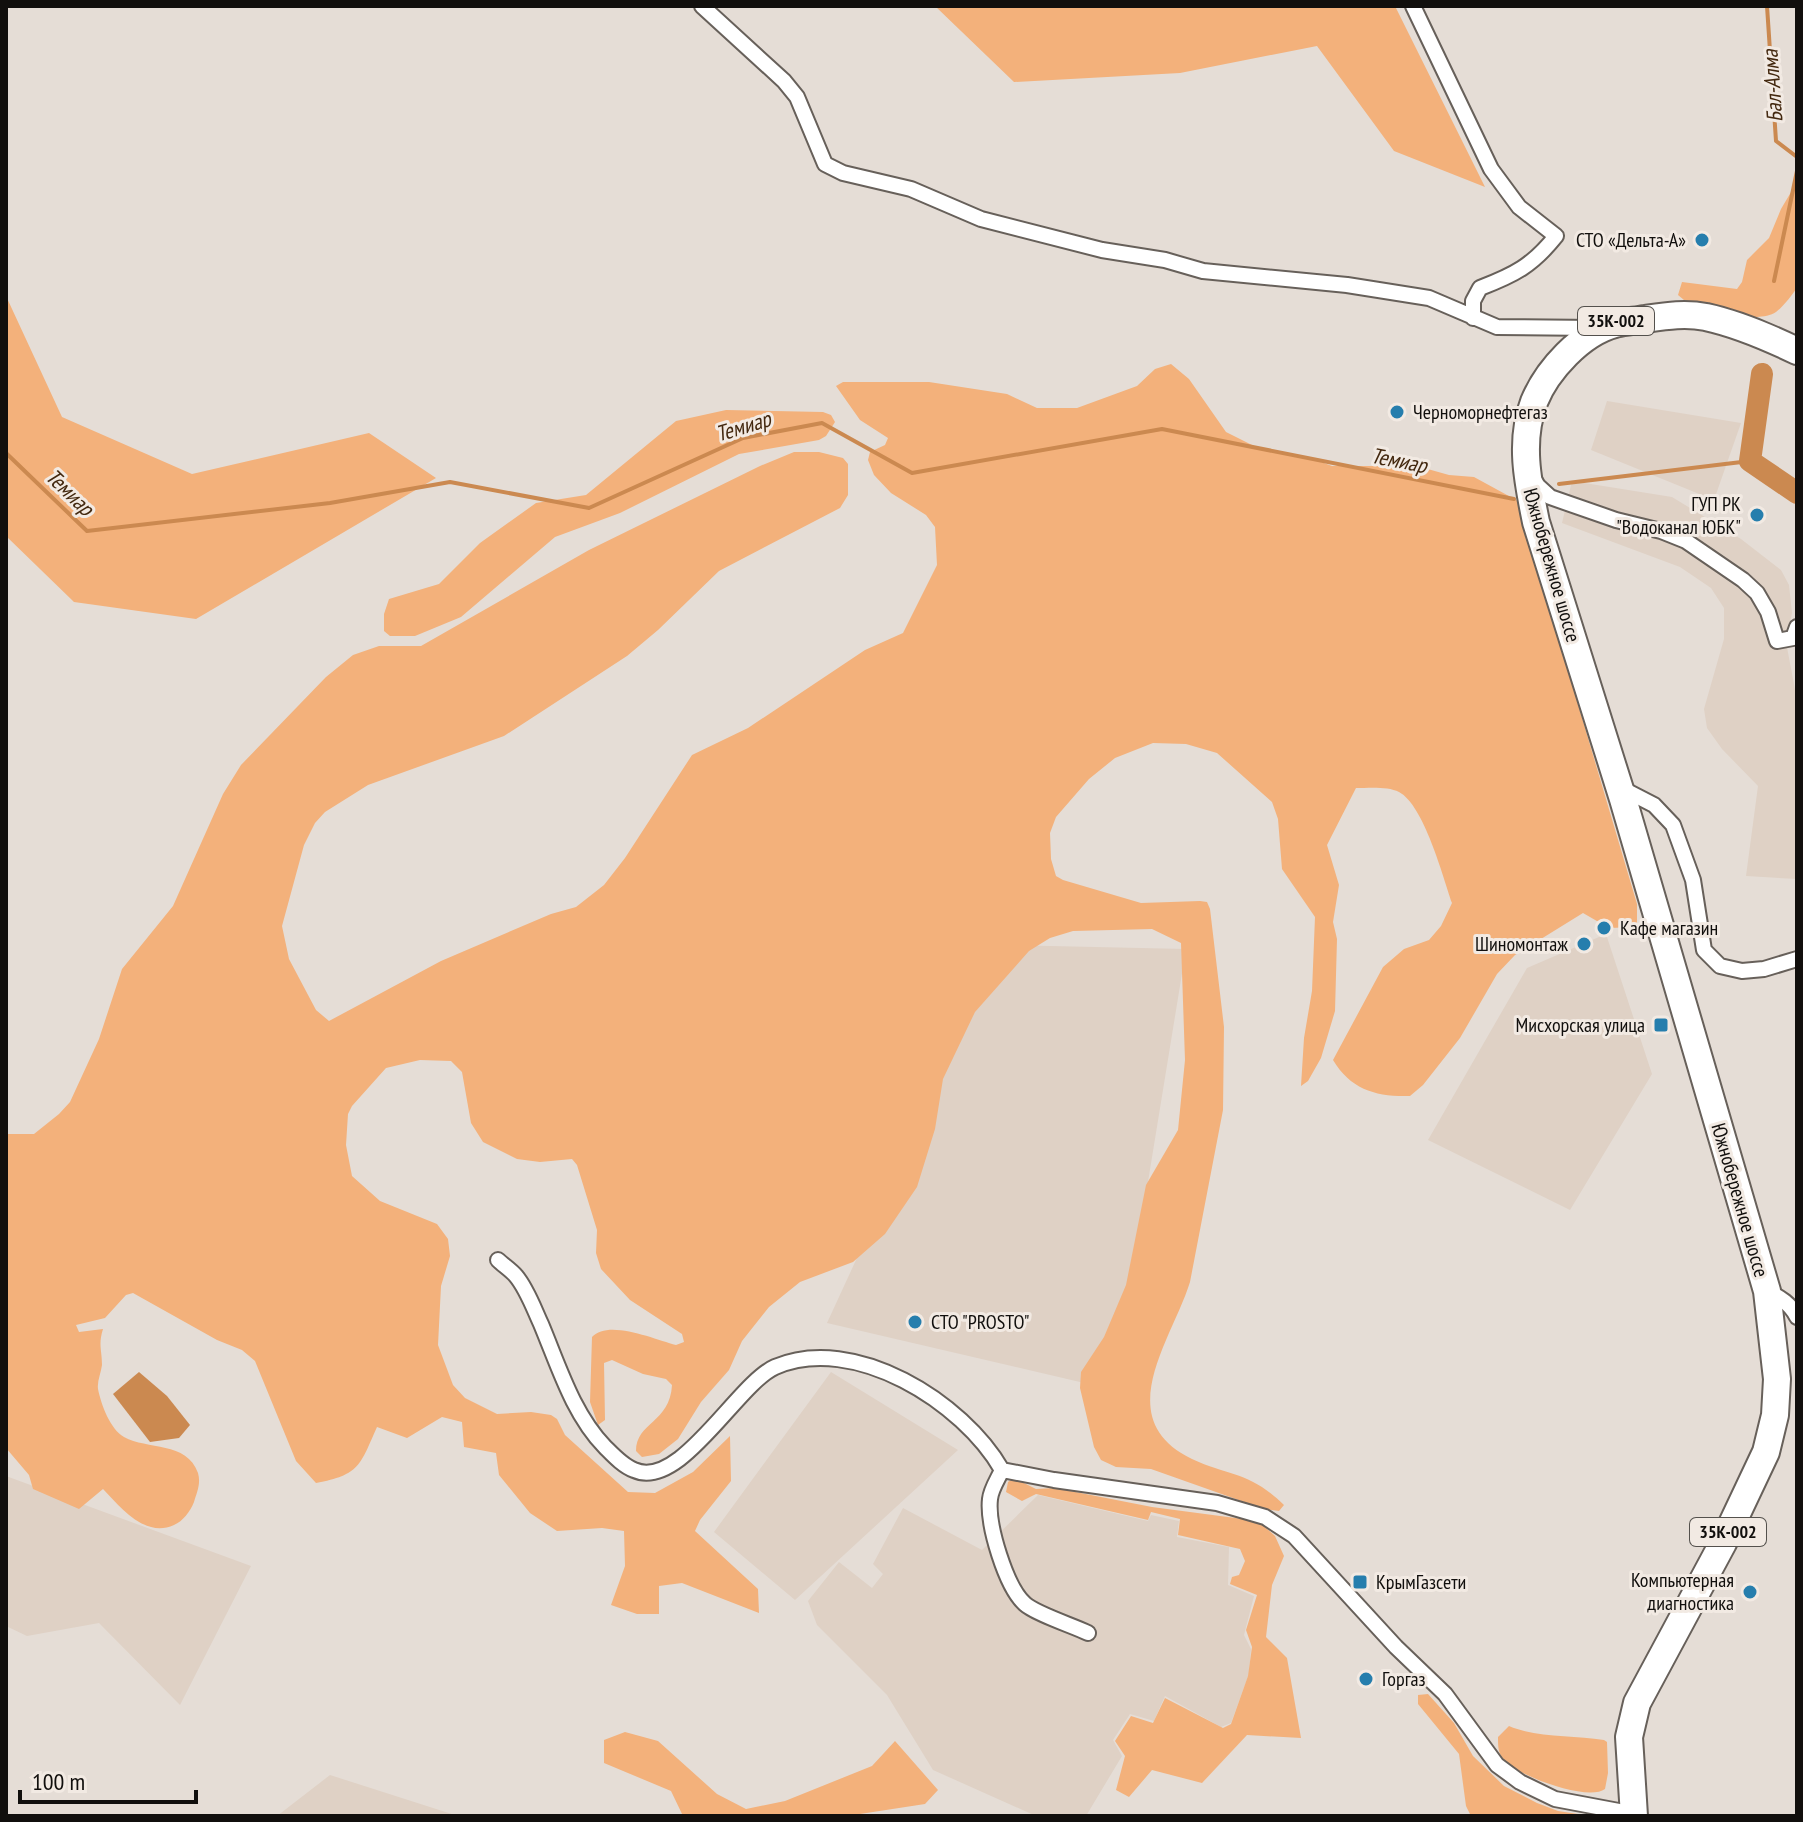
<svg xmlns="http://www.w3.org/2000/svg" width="1803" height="1822" viewBox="0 0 1803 1822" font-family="'PT Sans Narrow',sans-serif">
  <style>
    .built { fill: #dfd1c5 }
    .green { fill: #f3b17b }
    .water { fill: #cb8950 }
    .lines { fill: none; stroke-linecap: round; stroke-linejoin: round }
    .stream { stroke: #cb8950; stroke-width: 4 }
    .river { stroke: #cb8950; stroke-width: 22 }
    .street-casing { stroke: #67605a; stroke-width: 18 }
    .highway-casing { stroke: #67605a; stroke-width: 30 }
    .street { stroke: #fff; stroke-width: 14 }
    .highway { stroke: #fff; stroke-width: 26 }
    .poi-dot { fill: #267ead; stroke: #f2eae3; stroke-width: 3 }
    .labels { text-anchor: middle; stroke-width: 6; stroke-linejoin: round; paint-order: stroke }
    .shield { fill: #f2eae3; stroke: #54514d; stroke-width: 2 }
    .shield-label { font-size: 18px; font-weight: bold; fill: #110f0d }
    .poi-label { font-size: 20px; fill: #110f0d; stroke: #f2eae3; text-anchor: end }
    .street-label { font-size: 20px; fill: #110f0d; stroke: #f2eae3 }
    .water-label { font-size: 22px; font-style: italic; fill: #43280f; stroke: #f2eae3 }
  </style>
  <rect width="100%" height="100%" fill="#e5ddd6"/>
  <path class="built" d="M1607 401 1741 423 1714 500 1591 450Z
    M1572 481 1672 497 1741 539 1781 570 1789 585 1792 613 1786 642 1797 700V879L1746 876 1758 786 1722 749 1707 728 1704 709 1724 639V608L1711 588 1680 567 1562 523Z
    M1606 934 1652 1074 1570 1210 1428 1140 1527 968Z
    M1001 945 1186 949 1114 1390 827 1323Z
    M831 1372 958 1450 795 1600 714 1532Z
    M6 1476 251 1566 180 1705 99 1623 27 1636 6 1626Z
    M1038 1495 1148 1521 1151 1515 1179 1521 1177 1537 1229 1547 1228 1585 1254 1596 1244 1635 1251 1649 1249 1674 1231 1723 1221 1727 1165 1696 1154 1721 1130 1714 1113 1740 1122 1756 1086 1816H1036L933 1770 887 1695 817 1625 808 1601 839 1562 872 1588 883 1574 873 1564 903 1508 982 1550Z
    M330 1775 458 1816H277Z"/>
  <path class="green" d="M935 6H1395L1485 187 1394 151 1317 46 1180 73 1014 82Z
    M1797 182V288C1791 296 1784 306 1776 312 1755 326 1708 306 1684 300L1678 295 1682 282 1737 289 1742 282 1747 260 1769 238 1781 209Z
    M6 296 62 417 192 474 369 433 436 478 196 619 74 602 6 536Z
    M1171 364 1189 379 1226 432 1256 447 1308 457 1332 466H1417L1449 475 1474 477 1518 501 1637 904V927L1609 928 1583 913 1515 955 1497 974 1460 1038 1423 1085 1410 1096C1377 1097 1351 1090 1333 1060L1383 967 1404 949 1429 940 1441 926 1452 903C1443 877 1424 805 1399 792 1388 786 1368 788 1356 788L1327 845 1339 885 1333 922 1337 939 1335 1011 1321 1058 1308 1081 1301 1086 1304 1038 1312 991 1315 917 1282 869 1278 819 1272 802 1217 753 1186 744 1153 743 1115 758 1089 779 1056 817 1050 833 1051 859 1056 876 1063 880 1141 903 1200 901 1207 902 1210 909 1224 1027 1223 1110 1190 1282C1172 1340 1109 1419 1192 1459 1231 1477 1249 1471 1284 1505L1279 1511 1264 1509 1151 1469 1116 1467 1101 1460 1094 1447 1080 1388 1081 1372 1104 1337 1126 1285 1146 1185 1178 1130 1185 1060 1181 943 1152 929 1073 931 1050 938 1029 951 975 1012 943 1079 935 1129 917 1187 885 1234 853 1262 800 1282 769 1307 742 1341 729 1370 701 1402 678 1439 659 1454 642 1457 636 1451C636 1422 670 1423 672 1385L666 1379 643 1374 612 1360 604 1363 605 1420 598 1425 590 1402 592 1337C608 1319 654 1339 676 1345L684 1342 682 1334 630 1300 601 1269 596 1253 597 1230 577 1165 572 1159 540 1162 517 1159 483 1142 471 1123 462 1072 451 1061 420 1060 386 1068 352 1106 348 1114 346 1145 352 1176 380 1201 437 1224 448 1239 450 1256 441 1286 438 1345 453 1385 465 1398 497 1414 531 1412 551 1415 557 1419 565 1435 628 1492 655 1493 693 1472 730 1436 731 1481 700 1520 695 1531 758 1589 759 1613 682 1583 659 1586V1614H637L611 1605 625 1566 624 1531 602 1528 557 1531 530 1513 499 1475 496 1453 464 1447 462 1422 442 1417 407 1438 377 1427C360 1465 360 1475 316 1483L296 1461 255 1361 242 1350 217 1340 133 1293 126 1295 105 1318 76 1325 79 1332 103 1329C98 1345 102 1350 102 1365 101 1373 97 1381 98 1389 101 1404 110 1429 124 1437 147 1450 187 1441 198 1473 201 1484 197 1492 194 1502 190 1512 183 1521 174 1525 145 1538 121 1508 103 1489L79 1509 33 1489 29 1475 6 1448V1134H34L59 1114 70 1102 99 1039 122 969 173 906 223 794 241 765 326 677 353 655 379 646H421L589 550 760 466 794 452H819L843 458 848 464V495L840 508 719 571 658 630 627 656 504 736 368 785 325 812 315 823 304 845 282 926 289 959 316 1010 329 1021 441 961 551 914 576 907 604 885 625 858 692 755 748 728 865 650 903 633 937 565 935 527 926 515 891 493 874 475 868 460 870 452 885 445 888 438 860 420 836 386 843 382H929L1007 394 1037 408H1077L1137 386 1155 369Z
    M726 410 823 412 831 415 835 422 826 436 819 440 739 454 620 513 555 537 461 617 415 636H390L384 631V614L389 599 439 584 480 543 536 503 586 495 676 421Z
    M1014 1478 1036 1489 1055 1488 1152 1507 1258 1521 1275 1536 1284 1556 1272 1585 1266 1637 1287 1658 1301 1738 1247 1735 1202 1783 1152 1770 1129 1797 1116 1790 1125 1756 1115 1741 1131 1716 1153 1723 1165 1698 1223 1728 1231 1724 1248 1676 1252 1647 1246 1630 1257 1595 1230 1584 1232 1577 1239 1575 1245 1561 1240 1549 1178 1535 1180 1519 1151 1512 1148 1520 1036 1494 1022 1501 1006 1492 1008 1482Z
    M1428 1694 1454 1723 1473 1756 1504 1786 1537 1803 1558 1811 1591 1816H1471L1466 1806 1459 1754 1418 1704V1695Z
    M1509 1726C1537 1738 1573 1735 1604 1740L1607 1742 1608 1773 1605 1789C1588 1802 1519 1776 1505 1761 1498 1754 1498 1747 1498 1737Z
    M625 1732 658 1741 717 1794 746 1809 785 1801 872 1766 895 1741 938 1790 925 1804 847 1816H683L671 1791 604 1763V1740Z"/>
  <path class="water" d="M139 1372 167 1396 190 1425 179 1438 150 1442 113 1394Z"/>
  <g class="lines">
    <path class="stream" d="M1767 6 1776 141 1797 157
      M1774 281 1797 171
      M6 453 87 531 330 503 450 482 589 508 743 438 822 423 912 473 1162 429 1514 499
      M1559 484 1750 461"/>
    <path class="river" d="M1762 374 1750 461 1797 493"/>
    <defs>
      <path id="street" d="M702 6 784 81 797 97 825 164 843 173 911 189 981 219 1102 250 1165 260 1203 271 1347 285 1429 298 1497 327 1596 328
        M1413 6 1491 169 1519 207 1556 236C1532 266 1514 275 1480 288L1473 301V318
        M1532 476 1538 486 1550 497 1616 520 1661 531 1686 541 1743 580 1757 593 1768 612 1777 641 1793 638 1797 627
        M1621 788 1654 805 1673 825 1693 880 1704 950 1720 966 1742 971 1764 969 1797 959
        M498 1260C503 1265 511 1270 516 1276 527 1289 534 1309 541 1324 559 1367 573 1414 605 1447 613 1455 623 1466 634 1470 680 1491 737 1384 775 1367 854 1333 963 1402 1002 1470L1054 1480 1217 1503 1265 1517 1294 1536 1396 1647 1445 1694 1497 1765 1520 1782 1555 1799 1624 1812
        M1767 1291C1780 1297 1791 1304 1797 1317
        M1002 1470C998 1479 991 1489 990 1499 987 1525 1006 1587 1025 1604 1036 1614 1074 1626 1088 1633"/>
      <path id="highway" d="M1634 1816 1629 1737 1637 1703 1723 1543 1766 1452 1775 1415 1777 1379 1767 1291 1623 799 1536 522C1528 483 1519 441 1534 402 1547 370 1581 333 1615 324 1625 321 1635 321 1645 319 1666 316 1685 313 1706 317 1738 324 1768 337 1797 351"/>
    </defs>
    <use href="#street" class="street-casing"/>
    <use href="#highway" class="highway-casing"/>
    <use href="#street" class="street"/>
    <use href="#highway" class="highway"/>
  </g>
  <g class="poi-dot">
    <circle cx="1702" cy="240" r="8"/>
    <circle cx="1397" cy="412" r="8"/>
    <circle cx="1757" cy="515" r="8"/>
    <circle cx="1604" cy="928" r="8"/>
    <circle cx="1584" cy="944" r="8"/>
    <rect x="1653" y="1017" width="16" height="16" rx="4"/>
    <circle cx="915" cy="1322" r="8"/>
    <rect x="1352" y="1574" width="16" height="16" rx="4"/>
    <circle cx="1750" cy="1592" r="8"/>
    <circle cx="1366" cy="1679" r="8"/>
  </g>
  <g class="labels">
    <g class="shield">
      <rect x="1578" y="307" width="76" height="28" rx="6"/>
      <rect x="1690" y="1518" width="76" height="28" rx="6"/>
    </g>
    <g class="shield-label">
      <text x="1616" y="327">35К-002</text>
      <text x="1728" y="1538">35К-002</text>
    </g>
    <g class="poi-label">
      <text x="1686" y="247">СТО «Дельта-А»</text>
      <text x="1413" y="419" text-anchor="start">Черноморнефтегаз</text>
      <text x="1741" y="511">ГУП РК<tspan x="1741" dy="23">"Водоканал ЮБК"</tspan></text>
      <text x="1620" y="935" text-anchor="start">Кафе магазин</text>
      <text x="1568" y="951">Шиномонтаж</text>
      <text x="1645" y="1032">Мисхорская улица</text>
      <text x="931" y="1329" text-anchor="start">СТО "PROSTO"</text>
      <text x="1734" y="1587">Компьютерная<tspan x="1734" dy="23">диагностика</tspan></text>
      <text x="1376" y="1589" text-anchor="start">КрымГазсети</text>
      <text x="1382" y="1686" text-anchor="start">Горгаз</text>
    </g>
    <g class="street-label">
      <text transform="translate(1552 565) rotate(74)" y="7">Южнобережное шоссе</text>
      <text transform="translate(1740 1200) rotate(74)" y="7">Южнобережное шоссе</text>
    </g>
    <g class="water-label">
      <text transform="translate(1772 86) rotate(-94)" y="8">Бал-Алма</text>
      <text transform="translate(743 426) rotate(-17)" y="8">Темиар</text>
      <text transform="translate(1399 460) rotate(11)" y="8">Темиар</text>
      <text transform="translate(70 492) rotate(44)" y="8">Темиар</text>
    </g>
  </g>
  <rect width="1803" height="1822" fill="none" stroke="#110f0d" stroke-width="16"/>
  <path d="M20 1790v12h176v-12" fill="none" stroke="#110f0d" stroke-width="4"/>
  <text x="32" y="1790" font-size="24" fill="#110f0d" stroke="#f2eae3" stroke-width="6" paint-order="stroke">100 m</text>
</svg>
